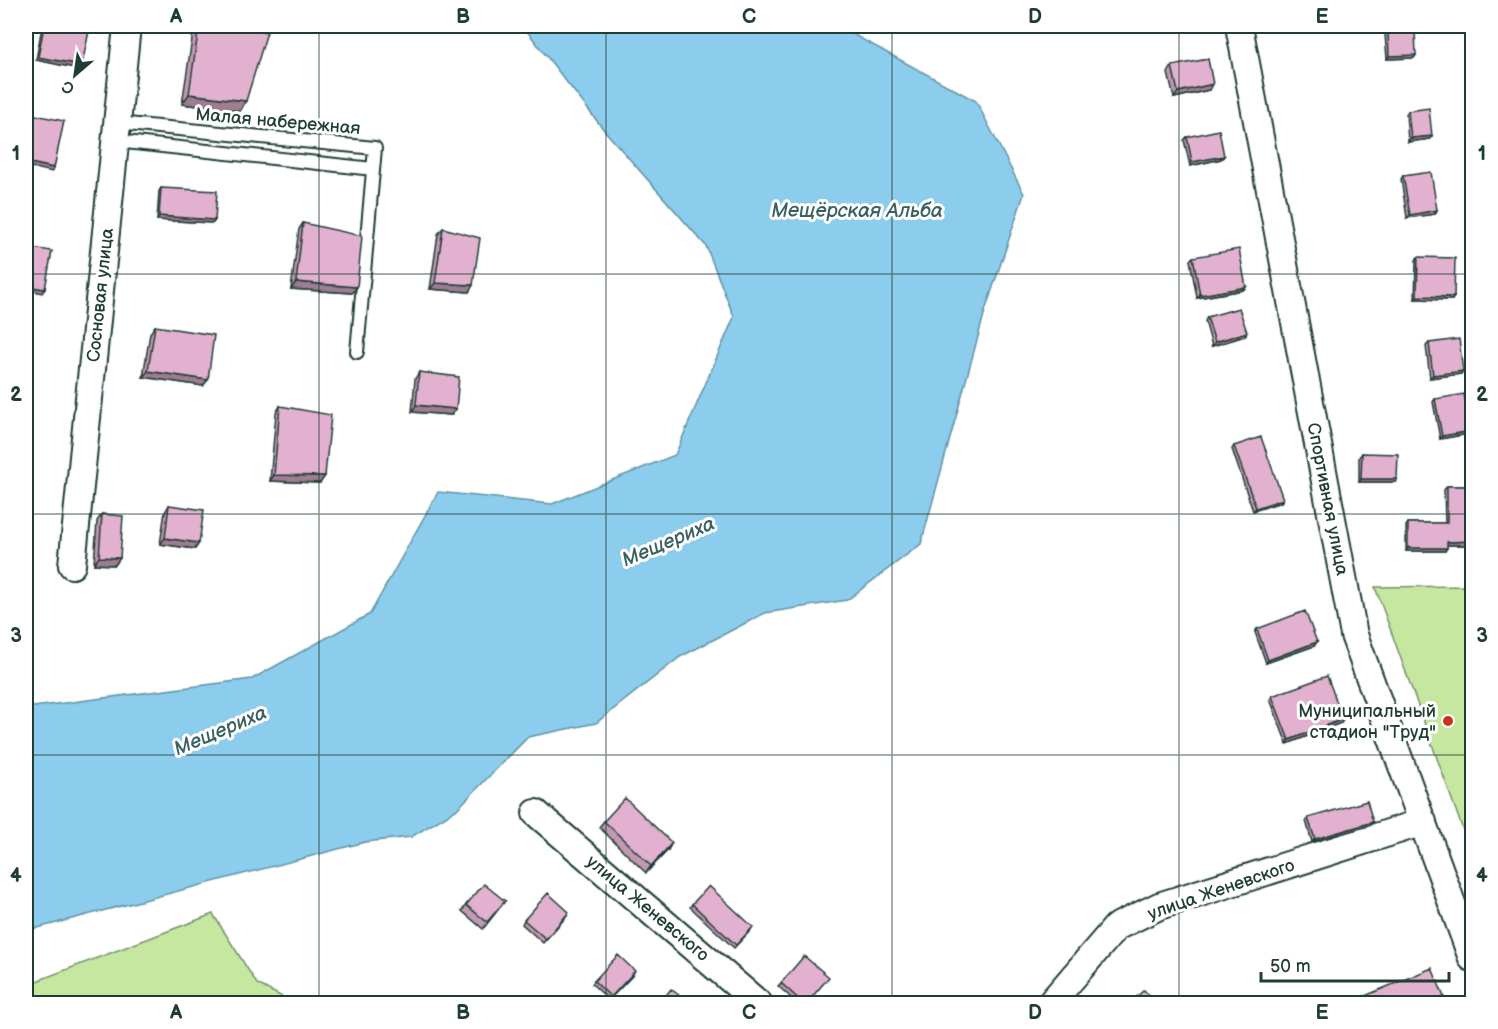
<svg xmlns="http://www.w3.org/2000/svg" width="1498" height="1029" viewBox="0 0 1498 1029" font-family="'Balsamiq Sans',sans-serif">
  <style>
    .green { fill: #c6e7a0; stroke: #72926a; stroke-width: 1.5 }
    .water { fill: #8ccced; stroke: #6093a3; stroke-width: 1.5 }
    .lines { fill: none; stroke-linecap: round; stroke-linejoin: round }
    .lane-casing { stroke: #1f3d34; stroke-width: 16 }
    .street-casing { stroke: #1f3d34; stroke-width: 30 }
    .lane { stroke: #fff; stroke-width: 12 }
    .street { stroke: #fff; stroke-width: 26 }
    .wall { fill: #c298b3; stroke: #1f3d34; stroke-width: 1.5 }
    .shaded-wall { fill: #9e7c92; stroke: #1f3d34; stroke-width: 1.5 }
    .building { fill: #e2b1d0; stroke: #1f3d34; stroke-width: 1.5 }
    .grid { fill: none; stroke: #1f3d34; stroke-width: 1.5; stroke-opacity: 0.55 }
    .poi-dot { fill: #c8321e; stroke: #fff; stroke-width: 2 }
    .labels { text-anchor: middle; stroke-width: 6; stroke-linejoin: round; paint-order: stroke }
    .street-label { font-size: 18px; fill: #1f3d34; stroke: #fff }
    .poi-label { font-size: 18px; fill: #1f3d34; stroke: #fff; text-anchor: end }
    .water-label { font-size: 20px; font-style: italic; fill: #3a6162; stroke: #fff }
    .neatline { fill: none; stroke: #1f3d34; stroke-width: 2 }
    .grid-label { font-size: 20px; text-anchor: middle; font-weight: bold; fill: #1f3d34 }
  </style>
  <rect width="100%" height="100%" fill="#fff"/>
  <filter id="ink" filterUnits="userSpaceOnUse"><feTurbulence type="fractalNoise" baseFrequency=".0167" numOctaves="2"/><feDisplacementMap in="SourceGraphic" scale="12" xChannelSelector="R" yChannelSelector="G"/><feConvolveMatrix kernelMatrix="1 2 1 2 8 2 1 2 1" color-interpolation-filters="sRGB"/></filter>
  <g filter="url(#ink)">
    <path class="green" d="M1472 586V855L1375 587Z
      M213 914 257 984 294 1003H26V985Z"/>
    <path class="water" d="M523 26H843L845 30 976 101 1024 194 985 311 921 544 847 600 765 613 680 657 596 723 528 737 456 810 411 837 365 842 26 931V708L252 679 370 614 438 492 552 504 675 455 734 317 706 246 604 130Z"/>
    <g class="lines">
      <defs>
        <path id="lane" d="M117 123 375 148 357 352
          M116 141 373 169"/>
        <path id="street" d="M1239 26 1354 635 1472 958
          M72 565 127 26
          M536 813 759 1004
          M1050 1004 1116 927 1159 906 1423 822"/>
      </defs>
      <use href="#lane" class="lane-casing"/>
      <use href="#street" class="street-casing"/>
      <use href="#lane" class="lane"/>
      <use href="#street" class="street"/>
    </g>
    <path class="wall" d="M42 26H90L80 69 36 60Z
      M194 26H237L240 111 182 104Z
      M1388 32 1416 55 1414 58 1387 59 1385 35Z
      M1172 66 1209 90 1174 98 1168 73Z
      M1408 111 1430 139 1408 142 1406 114Z
      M1187 137 1224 156 1221 159 1190 166 1184 140Z
      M1403 176 1437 210 1435 214 1407 218 1401 179Z
      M161 188 215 220 213 223 157 220 159 191Z
      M303 223 357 287 352 293 291 289 299 229Z
      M443 228 473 285 469 292 430 289 438 234Z
      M1193 257 1246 287 1243 290 1197 298 1190 260Z
      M1418 257 1454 297 1452 300 1415 299 1416 260Z
      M1207 317 1245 336 1212 346 1205 321Z
      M155 326 203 386 143 377 150 333Z
      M1429 343 1463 371 1461 374 1430 378 1426 346Z
      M419 372 456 409 451 415 412 412 415 379Z
      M1435 399 1469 434 1440 439 1433 402Z
      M280 406 325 476 320 483 270 481 276 413Z
      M1234 446 1283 499 1281 502 1253 511 1232 449Z
      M1362 453 1395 482H1359V457Z
      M1447 486H1473V545H1447L1445 551H1406V526L1408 523H1445L1444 490Z
      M169 505 199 543 195 549 160 544 165 512Z
      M102 514 120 558 115 565 94 564 97 521Z
      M1257 629 1314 646 1266 663 1255 632Z
      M1272 696 1341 723 1287 744 1270 699Z
      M1308 818 1373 822 1371 825 1312 842 1306 821Z
      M604 821 668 850 646 873 599 827Z
      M505 901 483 929 462 911 466 905Z
      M692 904 751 930 734 948 690 907Z
      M567 916 543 943 522 924 524 920Z
      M633 975 609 1000 592 984 594 981Z
      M781 983 807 1004H798L778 986Z"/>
    <path class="shaded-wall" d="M1416 55 1414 58 1387 59 1389 56Z
      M38 57 82 65 80 69 36 60Z
      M1213 84 1209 90 1174 98 1178 92Z
      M189 94 246 101 240 111 182 104Z
      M1432 136 1430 139 1408 142 1411 138Z
      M1224 156 1221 159 1190 166 1192 162Z
      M26 162 54 168 52 172 26 166Z
      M1437 210 1435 214 1407 218 1410 215Z
      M159 216 215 220 213 223 157 220Z
      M296 282 357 287 352 293 291 289Z
      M435 283 473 285 469 292 430 289Z
      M26 286 45 289 42 293 26 289Z
      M1246 287 1243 290 1197 298 1200 295Z
      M1417 296 1454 297 1452 300 1415 299Z
      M1247 332 1245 336 1212 346 1215 342Z
      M148 371 208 380 203 386 143 377Z
      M1463 371 1461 374 1430 378 1433 375Z
      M416 405 456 409 451 415 412 412Z
      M1471 431 1469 434 1440 439 1442 436Z
      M274 475 325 476 320 483 270 481Z
      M1361 479H1397L1395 482H1359Z
      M1283 499 1281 502 1253 511 1256 508Z
      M165 538 199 543 195 549 160 544Z
      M1473 541V545H1445L1447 542Z
      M1408 548H1447L1445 551H1406Z
      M99 557 120 558 115 565 94 564Z
      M1317 642 1314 646 1266 663 1268 660Z
      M1343 719 1341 723 1287 744 1289 740Z
      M1373 822 1371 825 1312 842 1315 839Z
      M672 843 668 850 646 873 651 866Z
      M1444 997 1442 1000 1433 1004H1427Z"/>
    <path class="building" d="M44 26H90L82 65 38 57Z
      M199 26H237L267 32 246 101 189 94Z
      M1415 30 1416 55 1389 56 1388 32Z
      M1208 59 1213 84 1178 92 1172 66Z
      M1429 108 1432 136 1411 138 1408 111Z
      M26 113 64 121 54 168 26 162Z
      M1219 130 1224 156 1192 162 1187 137Z
      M1431 172 1437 210 1410 215 1403 176Z
      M161 188 217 191 215 220 159 216Z
      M303 223 362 236 357 287 296 282Z
      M443 228 480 238 473 285 435 283Z
      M26 247 52 251 45 289 26 286Z
      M1239 249 1246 287 1200 295 1193 257Z
      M1418 257 1455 258 1454 297 1417 296Z
      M1239 308 1247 332 1215 342 1207 317Z
      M155 326 214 335 208 380 148 371Z
      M1459 339 1463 371 1433 375 1429 343Z
      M419 372 459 377 456 409 416 405Z
      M1464 394 1471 431 1442 436 1435 399Z
      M280 406 331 415 325 476 274 475Z
      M1261 437 1283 499 1256 508 1234 446Z
      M1362 453 1398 454 1397 479H1361Z
      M1447 486H1473V541L1447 542V548H1408V523H1447Z
      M169 505 204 510 199 543 165 538Z
      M102 514 123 516 120 558 99 557Z
      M1305 611 1317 642 1268 660 1257 629Z
      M1327 676 1343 719 1289 740 1272 696Z
      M625 798 672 843 651 866 604 821Z
      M1367 801 1373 822 1315 839 1308 818Z
      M484 884 505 901 487 922 466 905Z
      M709 886 753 927 736 945 692 904Z
      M548 893 569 912 546 939 524 920Z
      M618 955 635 971 611 997 594 981Z
      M804 956 829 977 806 1004H804L781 983Z
      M1432 968 1444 997 1427 1004H1348V1003Z
      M671 989 690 1004H659Z
      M1144 990 1157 1004H1129Z"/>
  </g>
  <path class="grid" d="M319 26V1004M606 26V1004M892 26V1004M1179 26V1004M26 274H1472M26 514H1472M26 755H1472"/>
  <circle class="poi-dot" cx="1448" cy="721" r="6"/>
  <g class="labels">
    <g class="street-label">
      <text transform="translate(278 121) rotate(5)" y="6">Малая набережная</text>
      <text transform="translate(100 295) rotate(-84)" y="6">Сосновая улица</text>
      <text transform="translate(1328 499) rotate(79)" y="6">Спортивная улица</text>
      <text transform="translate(1221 889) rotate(-19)" y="6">улица Женевского</text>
      <text transform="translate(648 908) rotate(40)" y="6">улица Женевского</text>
    </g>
    <g class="poi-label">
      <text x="1436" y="717">Муниципальный<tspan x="1436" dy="21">стадион "Труд"</tspan></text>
    </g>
    <g class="water-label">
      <text x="857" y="217">Мещёрская Альба</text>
      <text transform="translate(668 541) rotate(-23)" y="7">Мещериха</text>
      <text transform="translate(220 730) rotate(-23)" y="7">Мещериха</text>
    </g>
  </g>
  <rect width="1498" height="1029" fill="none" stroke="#fff" stroke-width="66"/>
  <g transform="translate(75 75) rotate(209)" stroke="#ffffff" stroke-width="4.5" paint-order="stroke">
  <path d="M0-4.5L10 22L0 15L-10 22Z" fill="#1f3d34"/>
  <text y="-9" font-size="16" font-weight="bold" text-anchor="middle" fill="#1f3d34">С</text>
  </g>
  <path d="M1261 972v9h188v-9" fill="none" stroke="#1f3d34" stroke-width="3"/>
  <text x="1270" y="972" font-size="18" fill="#1f3d34" stroke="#ffffff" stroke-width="4.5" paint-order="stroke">50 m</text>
  <rect x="33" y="33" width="1432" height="963" class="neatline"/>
  <g class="grid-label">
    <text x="176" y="23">A</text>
    <text x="463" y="23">B</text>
    <text x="749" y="23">C</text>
    <text x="1035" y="23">D</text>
    <text x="1322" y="23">E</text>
    <text x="16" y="160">1</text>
    <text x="1482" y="160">1</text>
    <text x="16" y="401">2</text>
    <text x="1482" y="401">2</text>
    <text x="16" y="642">3</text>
    <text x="1482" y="642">3</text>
    <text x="16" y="882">4</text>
    <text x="1482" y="882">4</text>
    <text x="176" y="1019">A</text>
    <text x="463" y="1019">B</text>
    <text x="749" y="1019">C</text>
    <text x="1035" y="1019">D</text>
    <text x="1322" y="1019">E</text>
  </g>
</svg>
